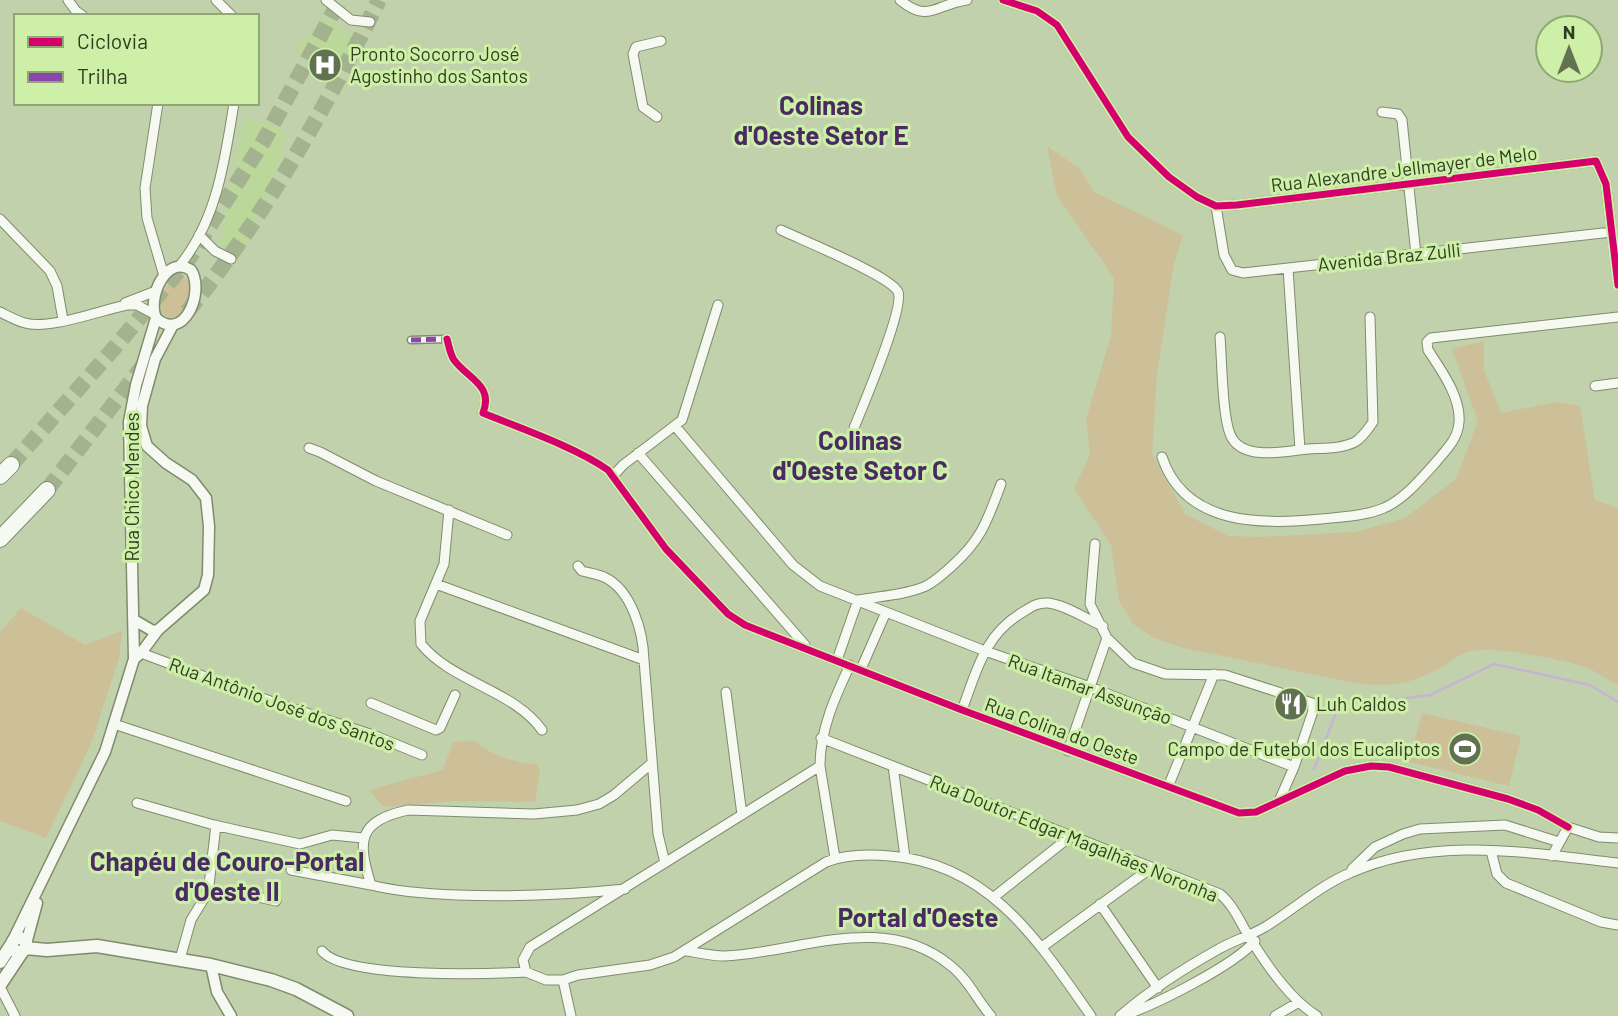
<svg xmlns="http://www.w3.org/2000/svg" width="1618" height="1016" viewBox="0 0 1618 1016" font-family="Barlow,sans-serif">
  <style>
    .built { fill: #bcd79a }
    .green { fill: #cdc099 }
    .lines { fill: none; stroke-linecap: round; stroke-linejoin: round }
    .stream { stroke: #c6b4d5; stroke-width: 2.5 }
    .motorway-tunnel { stroke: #a3b38f; stroke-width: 16; stroke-dasharray: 16 8; stroke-linecap: butt }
    .pedestrian-casing { stroke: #7f8c6d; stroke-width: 9 }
    .minor-casing { stroke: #7f8c6d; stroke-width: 11 }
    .tertiary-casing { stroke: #7f8c6d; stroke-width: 13 }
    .secondary-casing { stroke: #7f8c6d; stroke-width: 15 }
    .motorway-casing { stroke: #7f8c6d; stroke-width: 18 }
    .pedestrian { stroke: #f6f8f2; stroke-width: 6 }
    .minor { stroke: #f6f8f2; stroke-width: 9 }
    .tertiary { stroke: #f6f8f2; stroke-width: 10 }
    .secondary { stroke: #f6f8f2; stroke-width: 12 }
    .motorway { stroke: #f6f8f2; stroke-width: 16 }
    .quiet { stroke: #8e44ad; stroke-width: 5; stroke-dasharray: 10 5; stroke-linecap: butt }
    .cycleway-casing { stroke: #cdefa7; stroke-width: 11 }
    .cycleway { stroke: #d6006c; stroke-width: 7 }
    .labels { text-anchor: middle; stroke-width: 6; stroke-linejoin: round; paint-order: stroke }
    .poi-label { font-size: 19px; fill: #303d21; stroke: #cdefa7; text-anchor: start }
    .street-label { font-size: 19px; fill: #303d21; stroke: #cdefa7 }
    .district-label { font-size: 26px; font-weight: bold; fill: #4a2a63; stroke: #cdefa7 }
  </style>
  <rect width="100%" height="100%" fill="#c0d1ab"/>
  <path class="built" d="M323 19 333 22 354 41 329 81 295 49Z
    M244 118 279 127 284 134 285 141 272 185 241 256 220 244Z"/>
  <path class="green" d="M1047 146 1080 169 1094 192 1183 235 1174 263 1157 374 1152 454 1185 514 1228 536 1259 537 1355 532 1405 518 1456 479 1478 421 1452 349 1484 341V370L1501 413 1556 402 1580 406 1595 500 1618 508V686C1607 680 1596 671 1585 667 1561 659 1490 645 1467 652 1457 655 1448 664 1439 669 1406 685 1392 687 1355 683L1183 648 1152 637 1133 624 1119 601 1111 545 1074 489 1090 454 1086 419 1111 336 1114 278 1057 196Z
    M180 276 190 281 189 299 179 316 169 318 161 312C160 296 164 282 180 276Z
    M21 608 85 645 122 631 119 658 91 744 46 838 0 821V632Z
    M1422 713 1521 736 1509 786 1409 762Z
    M474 741C495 757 512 762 537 764L540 769 535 802 456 801 384 807 369 790 443 770 453 742Z"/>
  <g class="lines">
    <path class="stream" d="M1314 769 1338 708 1364 700 1399 699 1430 695 1494 664 1590 685 1618 702"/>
    <path class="motorway-tunnel" d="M187 312C264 218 325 109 379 0
      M11 465 116 346 190 257 263 142 340 0
      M47 490 146 362"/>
    <defs>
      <path id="pedestrian" d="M411 340 447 339"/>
      <path id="minor" d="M68 0 76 11 83 16
        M216 0 232 16
        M326 0 351 20 370 22
        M900 0C929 24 936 4 967 0
        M1003 0 1037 11 1057 25 1128 137 1169 177 1197 197 1216 206 1237 205 1596 161 1606 184 1618 285
        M158 103 145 188 147 218 164 276
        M1382 112 1398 114 1402 120 1416 255
        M657 117 643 107 633 54 636 47 661 41
        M1216 206 1224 255 1232 270 1243 273 1612 232
        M0 219 50 271 57 286 63 320
        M781 230C802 240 891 276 898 292 905 307 862 408 854 428
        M199 235 215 251 231 259
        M180 265C217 220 225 159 234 103
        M1288 268 1300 450
        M125 303 156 291
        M0 312C8 316 17 321 25 323 50 330 101 310 127 305H137L154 314
        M1220 337C1222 358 1222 422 1232 438 1245 461 1287 451 1308 449 1323 448 1341 449 1355 442 1363 437 1368 429 1373 422L1370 317
        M447 339C449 346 450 354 454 360 468 379 494 385 483 413 522 429 575 447 608 470L666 549 728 614 745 625 962 710 1239 813 1256 812 1345 771 1371 766 1389 767 1508 799 1538 810 1568 827
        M1595 386 1618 383
        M675 426 793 565 820 586 985 651 1090 687 1294 767
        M309 448 320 452 376 481 507 535
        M638 453 805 645
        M1162 457C1185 526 1262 525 1321 519 1341 517 1365 516 1384 508 1404 499 1421 479 1436 462 1446 450 1458 439 1459 422 1461 397 1441 370 1428 350L1427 342 1431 338 1618 317
        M613 476 623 465 682 420 718 305
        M449 510 444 564 420 621 421 644C453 683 512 689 542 730
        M1095 544 1090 604 1107 638 1133 663 1165 674 1225 675 1312 703 1313 711 1294 767 1279 801
        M578 566 582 571C589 573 597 574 604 577 632 590 643 632 644 660
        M436 584 644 660 658 834 665 863
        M141 653 270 701 373 735 422 755
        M837 660 858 600C879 596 906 595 926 586 936 581 944 573 952 566 982 539 987 521 1001 484
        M861 669 886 612
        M726 692 742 815
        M371 703 436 730 440 728 455 695
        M962 710C977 670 984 635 1023 612 1031 607 1038 602 1048 603 1066 605 1086 619 1103 626
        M114 724 346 801
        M821 738 1220 894C1235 906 1242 927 1253 943 1269 968 1291 1000 1317 1016
        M1068 751 1107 638
        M893 766 905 857
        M1168 787 1214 674
        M137 803 214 825 300 844 332 835 363 838
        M1491 851 1497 874 1506 883 1601 922 1618 925
        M1552 856 1568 827 1599 837 1618 838
        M835 858 820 766C820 730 835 697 850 665
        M1352 869 1375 847 1403 834 1420 829 1505 825 1559 842
        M291 870 371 885
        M625 889C568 895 514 897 457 895 428 894 399 892 371 885 357 840 358 821 408 810L534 814 577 810 599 804 614 795 652 763
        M207 891 244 894 276 901
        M994 897 1071 836
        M1100 904 1158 988
        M1042 947 1151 868
        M322 951C345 979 489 974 526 972
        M687 951C699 953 712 956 724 956 801 953 883 910 951 966 968 979 977 1000 991 1016
        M180 959 191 920 205 897 209 885 216 825
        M563 980H546L526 972 523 960 530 947 820 766
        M0 987 15 1016
        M1125 1015C1157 1004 1233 966 1255 941
        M571 1016 563 980 578 975 650 965 674 957 826 862C846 854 869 854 890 856 989 863 1039 942 1091 1016
        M1120 1016C1149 991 1183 969 1217 950 1232 941 1250 936 1265 927 1293 910 1319 886 1350 873 1434 835 1530 853 1618 863
        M1275 1016 1299 1002"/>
      <path id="tertiary" d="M134 620 153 631 158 630
        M134 659 141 653 158 630 204 590 208 575 209 526 206 498 192 480 166 463 147 446 141 426 142 406 155 359 173 325
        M13 940 105 752 134 659 129 422 136 385 156 318C147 298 166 254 191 270 205 292 184 343 156 318
        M26 944 37 903
        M211 965 217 992 231 1016"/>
      <path id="secondary" d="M12 945a7 7 0 1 1 14 0a7 7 0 1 1-14 0Z
        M25 948 47 950 97 946 211 965 271 980 296 989 347 1016
        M0 962 11 945
        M0 985 22 952"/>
      <path id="motorway" d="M0 476 11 465
        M0 539 47 490"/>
    </defs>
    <use href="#pedestrian" class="pedestrian-casing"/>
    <use href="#minor" class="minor-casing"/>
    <use href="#tertiary" class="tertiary-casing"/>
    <use href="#secondary" class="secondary-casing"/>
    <use href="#motorway" class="motorway-casing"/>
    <use href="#pedestrian" class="pedestrian"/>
    <use href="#minor" class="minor"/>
    <use href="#tertiary" class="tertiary"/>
    <use href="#secondary" class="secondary"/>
    <use href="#motorway" class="motorway"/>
    <path class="quiet" d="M411 340 447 339"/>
    <defs>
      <path id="cycleway" d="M1003 0 1037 11 1057 25 1128 137 1169 177 1197 197 1216 206 1237 205 1596 161 1606 184 1618 285
        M447 339C449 346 450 354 454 360 468 379 494 385 483 413 522 429 575 447 608 470L666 549 728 614 745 625 962 710 1239 813 1256 812 1345 771 1371 766 1389 767 1508 799 1538 810 1568 827"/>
    </defs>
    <use href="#cycleway" class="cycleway-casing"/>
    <use href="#cycleway" class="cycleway"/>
  </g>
  <defs>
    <symbol id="hospital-disc" viewBox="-11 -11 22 22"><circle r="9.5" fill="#627151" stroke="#cdefa7"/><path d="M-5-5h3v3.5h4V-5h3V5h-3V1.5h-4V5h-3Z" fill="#fff"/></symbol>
    <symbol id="restaurant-disc" viewBox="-11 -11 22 22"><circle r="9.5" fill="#627151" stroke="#cdefa7"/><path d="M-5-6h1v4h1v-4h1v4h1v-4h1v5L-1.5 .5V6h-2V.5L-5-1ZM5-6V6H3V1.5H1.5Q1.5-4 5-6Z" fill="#fff"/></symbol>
    <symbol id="stadium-disc" viewBox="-11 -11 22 22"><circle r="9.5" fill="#627151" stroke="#cdefa7"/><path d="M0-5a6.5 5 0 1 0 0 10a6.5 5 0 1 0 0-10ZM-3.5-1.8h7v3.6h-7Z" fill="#fff"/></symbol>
  </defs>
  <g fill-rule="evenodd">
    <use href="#hospital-disc" x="306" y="46" width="38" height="38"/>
    <use href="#restaurant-disc" x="1272" y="685" width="38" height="38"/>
    <use href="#stadium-disc" x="1446" y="730" width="38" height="38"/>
  </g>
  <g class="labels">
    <g class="poi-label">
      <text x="350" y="61">Pronto Socorro José<tspan x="350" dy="22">Agostinho dos Santos</tspan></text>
      <text x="1316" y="711">Luh Caldos</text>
      <text x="1440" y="756" text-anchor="end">Campo de Futebol dos Eucaliptos</text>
    </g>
    <g class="street-label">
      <text transform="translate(1404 169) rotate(-7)" y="7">Rua Alexandre Jellmayer de Melo</text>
      <text transform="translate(1389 257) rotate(-6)" y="7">Avenida Braz Zulli</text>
      <text transform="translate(132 487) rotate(-90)" y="7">Rua Chico Mendes</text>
      <text transform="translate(1090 689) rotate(20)" y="7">Rua Itamar Assunção</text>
      <text transform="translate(282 704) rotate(20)" y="7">Rua Antônio José dos Santos</text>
      <text transform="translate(1062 731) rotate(20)" y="7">Rua Colina do Oeste</text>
      <text transform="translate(1074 838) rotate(22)" y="7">Rua Doutor Edgar Magalhães Noronha</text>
    </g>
    <g class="district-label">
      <text x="821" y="115">Colinas<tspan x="821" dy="30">d'Oeste Setor E</tspan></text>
      <text x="860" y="450">Colinas<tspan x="860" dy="30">d'Oeste Setor C</tspan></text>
      <text x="227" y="871">Chapéu de Couro-Portal<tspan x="227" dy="30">d'Oeste II</tspan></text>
      <text x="918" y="927">Portal d'Oeste</text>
    </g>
  </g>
  <rect x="14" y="14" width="245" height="91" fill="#cdefa7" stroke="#8ea871" stroke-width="2"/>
  <rect x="28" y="37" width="35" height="10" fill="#d6006c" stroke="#8ea871" stroke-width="2"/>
  <text x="77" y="49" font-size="21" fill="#303d21">Ciclovia</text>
  <rect x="28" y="72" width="35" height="10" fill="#8e44ad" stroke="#8ea871" stroke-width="2"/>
  <text x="77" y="84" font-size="21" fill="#303d21">Trilha</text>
  <g transform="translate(1569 49)"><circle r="33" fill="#cdefa7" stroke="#8ea871" stroke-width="2"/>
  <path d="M0-5L12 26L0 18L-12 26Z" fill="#627151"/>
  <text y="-10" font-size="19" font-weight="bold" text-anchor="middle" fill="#303d21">N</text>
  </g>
</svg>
